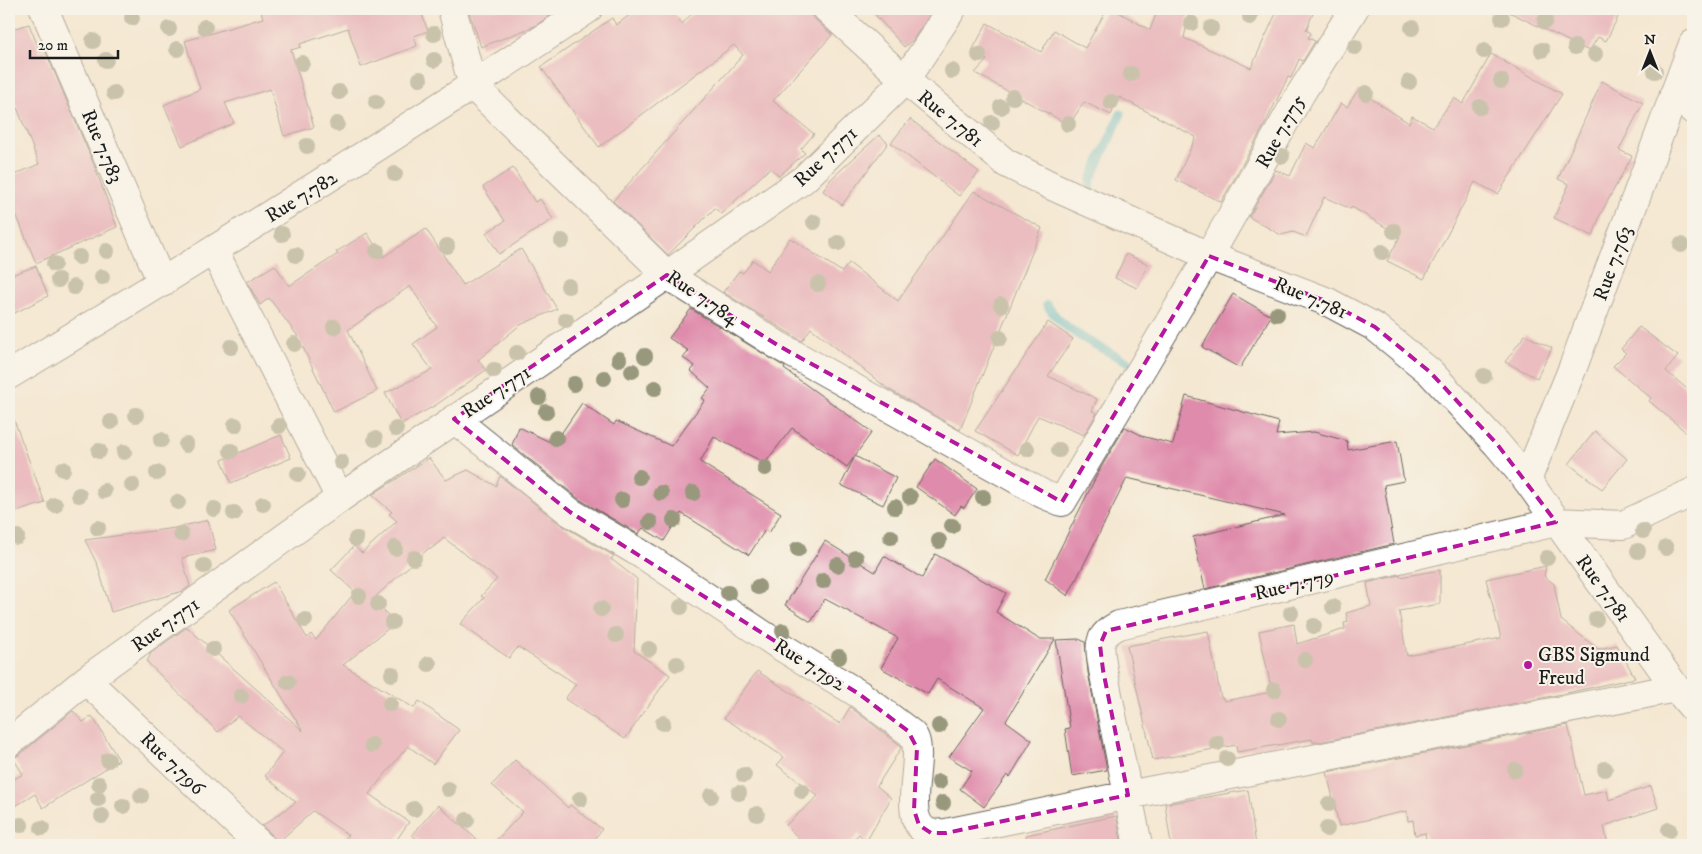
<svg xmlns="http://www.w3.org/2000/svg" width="1702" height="854" viewBox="0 0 1702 854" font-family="'IM FELL DW Pica',serif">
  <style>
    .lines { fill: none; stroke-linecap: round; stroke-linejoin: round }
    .stream { stroke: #49b5c5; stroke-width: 9 }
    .building { fill: #df8bab }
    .minor-casing { stroke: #68635c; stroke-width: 30 }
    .tertiary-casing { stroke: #68635c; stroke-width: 30 }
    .minor { stroke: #fff; stroke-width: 28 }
    .tertiary { stroke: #fff; stroke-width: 28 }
    .tree { fill: #98987d }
    .marked { fill: none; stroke: #b5179e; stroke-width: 4; stroke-dasharray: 10 6; stroke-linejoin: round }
    .poi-dot { fill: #b5179e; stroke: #f7f3e8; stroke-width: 2 }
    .labels { text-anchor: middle; stroke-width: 4; stroke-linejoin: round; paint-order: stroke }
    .street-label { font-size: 20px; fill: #1c1c1c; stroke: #f7f3e8 }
    .poi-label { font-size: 20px; fill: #1c1c1c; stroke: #f7f3e8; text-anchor: start }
  </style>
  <rect width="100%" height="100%" fill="#f7f3e8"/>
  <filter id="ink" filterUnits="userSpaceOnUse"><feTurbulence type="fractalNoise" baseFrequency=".02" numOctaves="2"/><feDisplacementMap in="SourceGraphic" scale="10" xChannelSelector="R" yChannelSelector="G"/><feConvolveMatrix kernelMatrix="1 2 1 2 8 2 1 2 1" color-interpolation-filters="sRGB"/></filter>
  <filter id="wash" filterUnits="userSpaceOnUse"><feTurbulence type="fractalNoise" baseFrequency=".0096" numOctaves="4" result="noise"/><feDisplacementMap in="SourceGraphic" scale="20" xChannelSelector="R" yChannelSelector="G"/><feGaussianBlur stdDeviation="1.12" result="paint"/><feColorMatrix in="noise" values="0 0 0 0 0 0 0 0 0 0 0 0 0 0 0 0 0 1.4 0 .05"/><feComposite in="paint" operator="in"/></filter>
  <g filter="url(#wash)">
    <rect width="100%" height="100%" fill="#f4e8d2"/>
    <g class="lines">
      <path class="stream" d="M1092 193 1090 185 1091 179 1121 114
        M1047 305C1065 333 1100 347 1128 362"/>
    </g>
    <g id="blocks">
      <path class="building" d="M260 9H420L428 31 414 36 417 46 361 67 348 28 300 44 301 47 291 50 314 127 284 136 270 89 225 103 234 123 182 146 164 105 200 89 185 41 263 18Z
        M468 9H560L535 26 481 47Z
        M638 9H671L682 24 696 9H804L832 35 773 101 814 134 801 149 805 153 779 176 770 168 721 214 715 208 668 255 613 201 743 55 734 45 599 147 541 67 612 18 616 25Z
        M870 9H933L913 40 904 47Z
        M1107 9H1113L1150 30 1158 9H1190L1184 38 1251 68 1278 9H1315L1306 30 1311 33 1308 38 1315 41 1303 61 1299 59 1291 78 1288 77 1264 126 1221 202 1176 180 1196 137 1119 97 1111 115 1084 102 1069 125 975 73 987 60 972 51 987 23 1041 52 1054 30 1085 48Z
        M1503 9H1622L1606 41 1598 37 1589 51Z
        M29 24 40 52 45 50 94 165 117 227 36 263 14 209 9 210V177L39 164 9 87V30Z
        M1491 54 1562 94 1498 194 1475 182 1424 279 1387 261 1400 236 1352 207 1351 209 1324 197 1306 237 1293 232 1281 235 1249 217 1276 170 1290 176 1306 143 1315 148 1341 103 1347 107 1358 90 1409 123 1412 116 1433 127 1454 98 1463 104Z
        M1602 81 1643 103 1619 150 1632 156 1600 215 1593 236 1554 218 1569 184 1558 179Z
        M910 119 979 172 959 196 891 143Z
        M879 135 888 143 842 205 823 191 830 180Z
        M513 168 535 202 540 199 553 219 499 254 486 233 505 221 483 187Z
        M974 191 1042 228 960 430 888 389 811 328 802 341 723 292 739 271 743 273 753 260 768 271 790 238 842 272 849 263 898 301Z
        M426 229 463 285 521 249 557 309 520 325 478 360 486 370 436 405 401 424 385 393 432 370 413 344 437 327 410 286 348 330 377 391 334 412 297 335 269 298 260 305 247 282 275 265 289 286 338 254 336 252 367 233 383 257Z
        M1126 254 1148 264 1137 288 1115 278Z
        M36 266 48 296 9 316V276Z
        M1233 294 1271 316 1240 368 1202 347Z
        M691 309 785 367 784 369 872 432 847 467 792 428 765 463 714 437 700 462 781 513 769 533 765 530 749 555 681 513 664 541 643 528 638 534 579 499 512 445 519 427 554 444 582 403 614 425 616 421 671 446 705 400 702 398 710 388 691 371 695 366 683 358 689 351 669 338Z
        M1048 322 1073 339 1048 376 1097 399 1092 411 1097 413 1084 435 1038 416 1018 455 975 431Z
        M1639 327 1678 356 1666 371 1693 394V438L1649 401 1651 398 1613 366 1626 353 1621 349Z
        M1525 335 1552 348 1537 378 1505 362Z
        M1186 396 1279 422 1276 435 1314 432 1347 441 1348 450 1397 441 1404 481 1384 485 1394 544 1205 589 1193 537 1285 515 1127 478 1068 596 1045 579 1099 471 1125 427 1145 437 1173 444Z
        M9 412H11L45 503 9 514Z
        M1595 431 1627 459 1602 489 1569 464Z
        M281 435 291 458 231 483 222 460Z
        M855 456 896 478 883 505 841 485Z
        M429 458 446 480 468 470 496 486 500 476 560 524 614 556 611 559 637 579 634 651 670 675 625 739 565 699 576 684 518 647 509 658 460 624 484 598 481 596 497 579 444 538 431 549 429 548 373 599 395 623 343 665 414 708 419 701 459 730 433 764 408 746 369 794 409 822 393 845H341L348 835 313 811 275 845V840L271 834 262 826 296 802 265 776 283 752 238 716 218 732 147 662 151 653 187 627 303 731 229 610 274 582 307 638 311 634 316 640 355 592 331 570 354 546 362 553 397 521 389 514 392 512 372 495Z
        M935 459 977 489 964 508 961 506 955 515 916 487Z
        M208 520 216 550 182 558 190 586 183 591 111 612 98 566 85 540 175 528Z
        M825 541 875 572 884 556 922 578 935 554 1006 593 996 612 1039 639H1055L1006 721 1032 740 1010 777 1007 775 984 807 960 789 972 771 949 757 984 708 937 679 928 694 881 668 898 638 825 599 811 622 785 605Z
        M1546 566 1544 576 1554 584 1561 620 1598 649 1617 645 1635 678 1562 694 1320 742H1313L1312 739 1237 752 1236 745 1153 760 1127 646 1208 631 1221 698H1223L1224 701 1272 692 1259 631 1294 624 1297 644 1345 629 1344 623 1348 622 1346 613 1371 606 1367 583 1400 575V577L1440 570V604L1399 611 1407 656 1501 638 1486 579Z
        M1079 639 1085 642 1088 672 1107 770 1072 776 1065 729 1070 728 1056 640Z
        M757 671 840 724 850 707 900 745 901 748 877 786 891 798 866 842 859 834 847 845H805L786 825 818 796 777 765 784 757 724 718Z
        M73 711 83 722 92 716 119 760 43 808 35 794 9 810V782L23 774 13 758 19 755Z
        M1568 725 1584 795 1607 790 1609 800 1651 786 1658 808 1604 826 1608 845H1427L1425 833 1415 835 1413 820 1408 821 1407 811 1339 826 1327 772Z
        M515 760 568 808 570 805 602 829 590 845H492L523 812 492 785Z
        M1248 790 1256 845H1171L1165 804Z
        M438 805 483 845H424L412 835Z
        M1116 816 1122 845H1027L1026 835Z"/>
    </g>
  </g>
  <g filter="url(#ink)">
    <use href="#blocks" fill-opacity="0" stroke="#68635c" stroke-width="1"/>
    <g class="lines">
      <defs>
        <path id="minor" d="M44 9 162 283
          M452 9 473 86 667 275 779 346 1043 494 1062 502 1209 256 1301 93 1354 9
          M827 9 905 80 1006 163 1052 186 1209 256 1328 302 1375 327 1430 372 1497 444 1527 480 1676 688 1693 708
          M1674 94 1693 110
          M214 251 340 498
          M9 375C205 257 398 136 588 9
          M454 419 570 512 648 558 780 646 859 694 908 731C911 733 914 736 915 739 924 763 899 823 930 833 935 834 941 833 946 833L1128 795 1676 688
          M86 680 260 845
          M9 743 86 680 340 498 667 275 804 179 905 80 952 9
          M1138 845 1103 670C1100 647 1095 637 1119 625L1556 522 1623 525 1693 492"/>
        <path id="tertiary" d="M1527 480 1573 367 1693 44"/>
      </defs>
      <use href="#minor" class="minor-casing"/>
      <use href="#tertiary" class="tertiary-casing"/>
      <use href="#minor" class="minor"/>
      <use href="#tertiary" class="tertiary"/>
    </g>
    <g class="tree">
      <circle cx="1250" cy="17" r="8"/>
      <circle cx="132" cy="18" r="8"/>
      <circle cx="1502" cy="18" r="8"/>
      <circle cx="1545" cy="21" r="8"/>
      <circle cx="1191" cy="23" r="8"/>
      <circle cx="205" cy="27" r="8"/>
      <circle cx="1211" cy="28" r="8"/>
      <circle cx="1412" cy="28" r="8"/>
      <circle cx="169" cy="29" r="8"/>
      <circle cx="434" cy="34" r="8"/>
      <circle cx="93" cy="41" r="8"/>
      <circle cx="1355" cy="47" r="8"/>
      <circle cx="1575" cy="47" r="8"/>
      <circle cx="177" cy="49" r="8"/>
      <circle cx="1542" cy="50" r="8"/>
      <circle cx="1484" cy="51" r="8"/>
      <circle cx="1595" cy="54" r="8"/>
      <circle cx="979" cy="55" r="8"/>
      <circle cx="106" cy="60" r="8"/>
      <circle cx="434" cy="60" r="8"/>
      <circle cx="302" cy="63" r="8"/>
      <circle cx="952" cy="71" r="8"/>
      <circle cx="1655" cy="71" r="8"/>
      <circle cx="1131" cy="74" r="8"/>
      <circle cx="420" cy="79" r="8"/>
      <circle cx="1501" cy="81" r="8"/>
      <circle cx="1409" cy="82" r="8"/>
      <circle cx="339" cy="92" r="8"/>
      <circle cx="114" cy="93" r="8"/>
      <circle cx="1366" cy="93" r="8"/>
      <circle cx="1013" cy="97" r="8"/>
      <circle cx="376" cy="102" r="8"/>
      <circle cx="1111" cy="102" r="8"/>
      <circle cx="1001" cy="107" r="8"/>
      <circle cx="1480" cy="107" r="8"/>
      <circle cx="992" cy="123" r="8"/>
      <circle cx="337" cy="124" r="8"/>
      <circle cx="1068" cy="124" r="8"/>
      <circle cx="307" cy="146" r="8"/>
      <circle cx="1282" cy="156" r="8"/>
      <circle cx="395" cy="174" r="8"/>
      <circle cx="814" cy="222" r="8"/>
      <circle cx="1394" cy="231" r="8"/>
      <circle cx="282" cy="234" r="8"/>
      <circle cx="562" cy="241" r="8"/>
      <circle cx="838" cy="243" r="8"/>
      <circle cx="1681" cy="245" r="8"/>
      <circle cx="447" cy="246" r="8"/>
      <circle cx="107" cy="251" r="8"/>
      <circle cx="377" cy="251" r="8"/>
      <circle cx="1382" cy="252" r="8"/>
      <circle cx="296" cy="255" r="8"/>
      <circle cx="79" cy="257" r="8"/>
      <circle cx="54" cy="264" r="8"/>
      <circle cx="102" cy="277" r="8"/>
      <circle cx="58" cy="280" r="8"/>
      <circle cx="818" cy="284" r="8"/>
      <circle cx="568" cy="286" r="8"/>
      <circle cx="74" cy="287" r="8"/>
      <circle cx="1001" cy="305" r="8"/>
      <circle cx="1277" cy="314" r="8"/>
      <circle cx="566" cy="320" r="8"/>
      <circle cx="334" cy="327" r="8"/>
      <circle cx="1000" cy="338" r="8"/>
      <circle cx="294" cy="344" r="8"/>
      <circle cx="231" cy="347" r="8"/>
      <circle cx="517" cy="353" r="8"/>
      <circle cx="645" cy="356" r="8"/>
      <circle cx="619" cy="359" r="8"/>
      <circle cx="494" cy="370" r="8"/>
      <circle cx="632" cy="371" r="8"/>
      <circle cx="1484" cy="376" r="8"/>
      <circle cx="604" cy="378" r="8"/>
      <circle cx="574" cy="384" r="8"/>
      <circle cx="655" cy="388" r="8"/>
      <circle cx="539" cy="397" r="8"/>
      <circle cx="546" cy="412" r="8"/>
      <circle cx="136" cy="415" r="8"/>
      <circle cx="111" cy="422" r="8"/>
      <circle cx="235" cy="425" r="8"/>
      <circle cx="279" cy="426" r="8"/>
      <circle cx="396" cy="429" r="8"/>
      <circle cx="556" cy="438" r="8"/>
      <circle cx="375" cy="439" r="8"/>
      <circle cx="161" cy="440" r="8"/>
      <circle cx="186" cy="445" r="8"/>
      <circle cx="1027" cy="449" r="8"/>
      <circle cx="1059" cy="450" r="8"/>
      <circle cx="99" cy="451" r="8"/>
      <circle cx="231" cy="451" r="8"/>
      <circle cx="124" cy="452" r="8"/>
      <circle cx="341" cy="462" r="8"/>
      <circle cx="765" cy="468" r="8"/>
      <circle cx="63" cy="469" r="8"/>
      <circle cx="157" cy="473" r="8"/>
      <circle cx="298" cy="474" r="8"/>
      <circle cx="639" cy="477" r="8"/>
      <circle cx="132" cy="485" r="8"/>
      <circle cx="104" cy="491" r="8"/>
      <circle cx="661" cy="493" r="8"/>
      <circle cx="693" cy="493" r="8"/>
      <circle cx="79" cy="495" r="8"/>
      <circle cx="910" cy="497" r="8"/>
      <circle cx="983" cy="497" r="8"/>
      <circle cx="622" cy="500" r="8"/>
      <circle cx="178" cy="502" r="8"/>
      <circle cx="263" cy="504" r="8"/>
      <circle cx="55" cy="505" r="8"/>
      <circle cx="895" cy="507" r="8"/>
      <circle cx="214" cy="509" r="8"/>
      <circle cx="234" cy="513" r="8"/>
      <circle cx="674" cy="520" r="8"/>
      <circle cx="650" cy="522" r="8"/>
      <circle cx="952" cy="526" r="8"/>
      <circle cx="98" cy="528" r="8"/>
      <circle cx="1643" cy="531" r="8"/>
      <circle cx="181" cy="534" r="8"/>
      <circle cx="17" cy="537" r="8"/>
      <circle cx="891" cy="537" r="8"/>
      <circle cx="356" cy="539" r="8"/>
      <circle cx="939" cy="541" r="8"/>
      <circle cx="395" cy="548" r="8"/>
      <circle cx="1666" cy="548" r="8"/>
      <circle cx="798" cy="549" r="8"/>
      <circle cx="1638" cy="551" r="8"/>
      <circle cx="414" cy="558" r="8"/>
      <circle cx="856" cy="558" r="8"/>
      <circle cx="1547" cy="558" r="8"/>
      <circle cx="837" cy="565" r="8"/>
      <circle cx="204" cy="566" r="8"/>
      <circle cx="823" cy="581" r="8"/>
      <circle cx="758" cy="587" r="8"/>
      <circle cx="728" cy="593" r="8"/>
      <circle cx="359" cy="596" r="8"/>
      <circle cx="378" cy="604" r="8"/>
      <circle cx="681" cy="607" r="8"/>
      <circle cx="1333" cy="607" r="8"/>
      <circle cx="601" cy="609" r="8"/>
      <circle cx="1291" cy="613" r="8"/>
      <circle cx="1596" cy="619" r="8"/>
      <circle cx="305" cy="620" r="8"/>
      <circle cx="392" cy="622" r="8"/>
      <circle cx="1314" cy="626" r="8"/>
      <circle cx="783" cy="631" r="8"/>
      <circle cx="616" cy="635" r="8"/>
      <circle cx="213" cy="649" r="8"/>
      <circle cx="649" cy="649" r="8"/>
      <circle cx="839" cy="657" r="8"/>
      <circle cx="1305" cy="660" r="8"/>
      <circle cx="429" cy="664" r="8"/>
      <circle cx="677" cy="664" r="8"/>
      <circle cx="392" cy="674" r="8"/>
      <circle cx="288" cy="682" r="8"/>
      <circle cx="1274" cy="690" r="8"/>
      <circle cx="241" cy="696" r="8"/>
      <circle cx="390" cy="704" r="8"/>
      <circle cx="1279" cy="719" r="8"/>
      <circle cx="663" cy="723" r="8"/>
      <circle cx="939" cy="726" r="8"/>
      <circle cx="1217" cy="743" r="8"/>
      <circle cx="372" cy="745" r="8"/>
      <circle cx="1227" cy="759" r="8"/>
      <circle cx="108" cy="760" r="8"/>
      <circle cx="1605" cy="769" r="8"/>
      <circle cx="1515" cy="770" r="8"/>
      <circle cx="744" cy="775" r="8"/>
      <circle cx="939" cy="782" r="8"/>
      <circle cx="99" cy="784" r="8"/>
      <circle cx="448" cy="789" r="8"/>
      <circle cx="802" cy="791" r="8"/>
      <circle cx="739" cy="793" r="8"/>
      <circle cx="141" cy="796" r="8"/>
      <circle cx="711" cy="796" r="8"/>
      <circle cx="98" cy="799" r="8"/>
      <circle cx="580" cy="799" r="8"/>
      <circle cx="943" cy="803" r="8"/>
      <circle cx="1329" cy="804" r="8"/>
      <circle cx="123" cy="806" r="8"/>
      <circle cx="414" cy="809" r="8"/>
      <circle cx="757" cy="814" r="8"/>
      <circle cx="102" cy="816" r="8"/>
      <circle cx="467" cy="820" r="8"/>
      <circle cx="21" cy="825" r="8"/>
      <circle cx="42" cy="828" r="8"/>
      <circle cx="1327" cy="829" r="8"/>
      <circle cx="1669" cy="830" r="8"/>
    </g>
  </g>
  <path d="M0 0H1702V854H0ZM1209 256 1328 302 1375 327 1430 372 1497 444 1556 522 1106 631 1100 645 1103 670 1128 795 946 833H931L919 825 914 810 917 748 908 731 859 694 570 512 454 419 667 275 779 346 1062 502Z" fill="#f4e8d2" fill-opacity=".55" fill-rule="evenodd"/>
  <path class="marked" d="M1209 256 1328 302 1375 327 1430 372 1497 444 1556 522 1106 631 1100 645 1103 670 1128 795 946 833H931L919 825 914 810 917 748 908 731 859 694 570 512 454 419 667 275 779 346 1062 502Z"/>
  <circle class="poi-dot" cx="1528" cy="665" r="5"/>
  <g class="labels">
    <g class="street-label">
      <text transform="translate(951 118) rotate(39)" y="7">Rue 7.781</text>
      <text transform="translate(1280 131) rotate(-61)" y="7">Rue 7.775</text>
      <text transform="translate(103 146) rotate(67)" y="7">Rue 7.783</text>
      <text transform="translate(825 156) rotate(-43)" y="7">Rue 7.771</text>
      <text transform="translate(301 196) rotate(-32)" y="7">Rue 7.782</text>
      <text transform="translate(1612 263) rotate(-70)" y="7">Rue 7.763</text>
      <text transform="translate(703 297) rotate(34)" y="7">Rue 7.784</text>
      <text transform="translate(1311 297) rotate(23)" y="7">Rue 7.781</text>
      <text transform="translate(496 391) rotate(-34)" y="7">Rue 7.771</text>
      <text transform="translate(1294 584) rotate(-13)" y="7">Rue 7.779</text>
      <text transform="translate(1604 588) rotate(54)" y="7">Rue 7.781</text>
      <text transform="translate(165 624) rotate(-36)" y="7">Rue 7.771</text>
      <text transform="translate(810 664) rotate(32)" y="7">Rue 7.792</text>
      <text transform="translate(173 763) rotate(44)" y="7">Rue 7.796</text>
    </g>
    <g class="poi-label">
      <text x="1538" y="661">GBS Sigmund<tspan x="1538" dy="23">Freud</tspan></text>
    </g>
  </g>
  <rect width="1702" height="854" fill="none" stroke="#f7f3e8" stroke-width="30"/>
  <g transform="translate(1650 52)" stroke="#f7f3e8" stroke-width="4" paint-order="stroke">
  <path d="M0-4L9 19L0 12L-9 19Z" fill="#1c1c1c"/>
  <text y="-8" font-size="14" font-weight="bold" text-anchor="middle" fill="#1c1c1c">N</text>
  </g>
  <path d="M30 50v8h88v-8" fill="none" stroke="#1c1c1c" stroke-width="2.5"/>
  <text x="38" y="50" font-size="15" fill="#1c1c1c" stroke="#f7f3e8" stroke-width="4" paint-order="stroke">20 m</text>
</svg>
